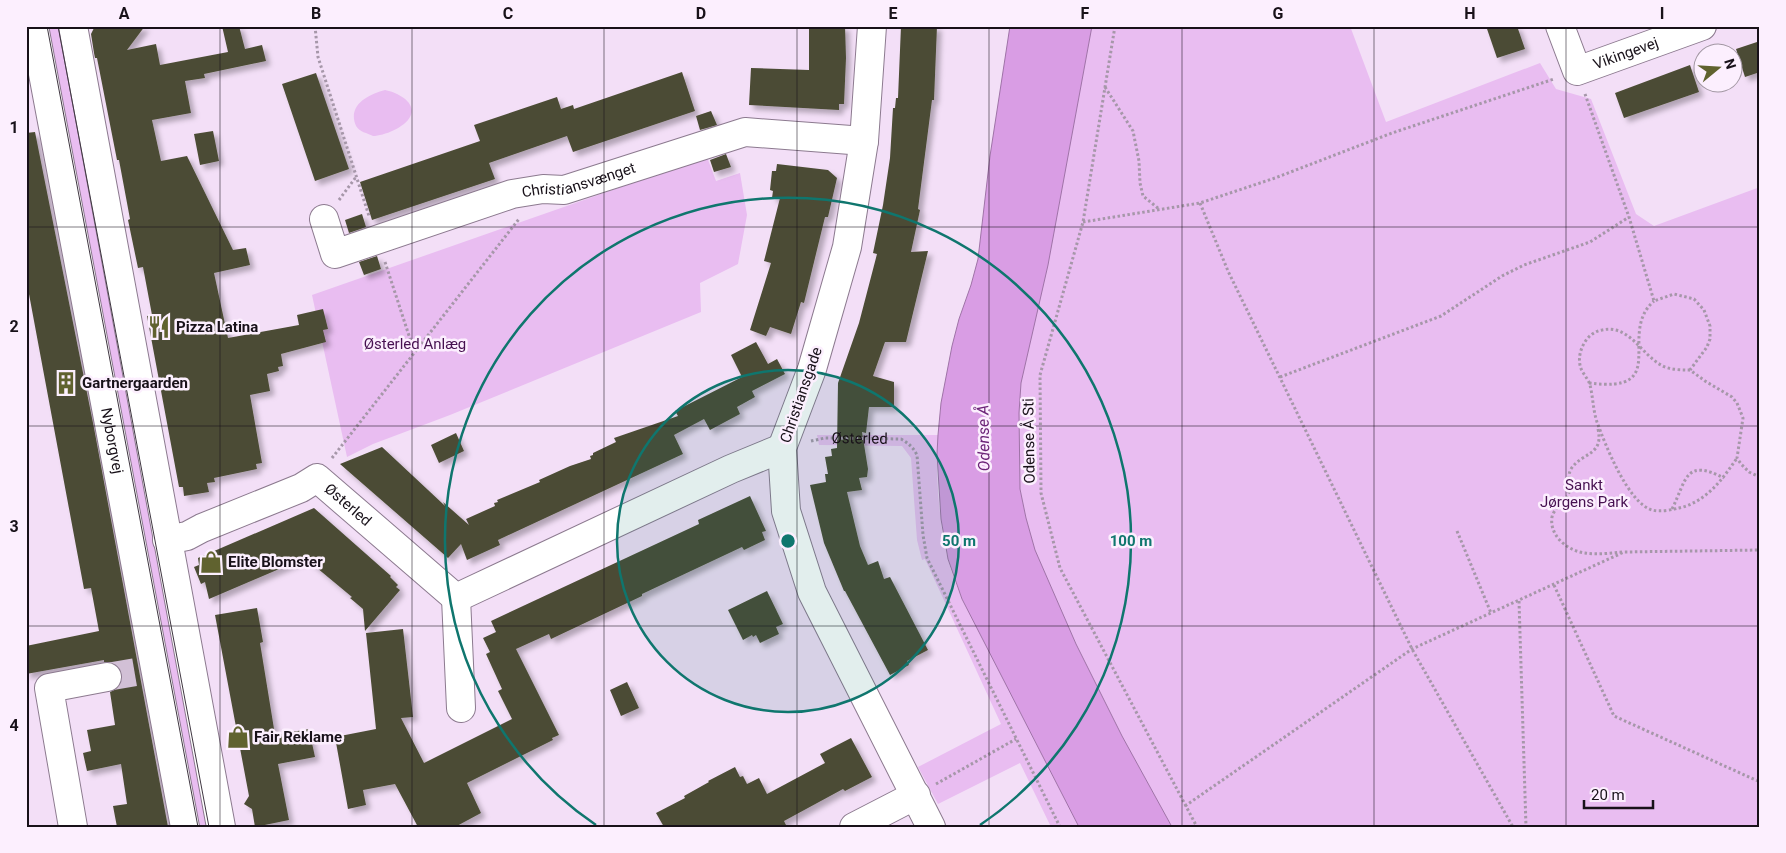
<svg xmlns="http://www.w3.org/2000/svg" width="1786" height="853" viewBox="0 0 1786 853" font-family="Roboto,sans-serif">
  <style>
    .green { fill: #e9bdf1 }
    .water { fill: #d99de4; stroke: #9f73a7 }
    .building { fill: #4b4c34; filter: url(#shadow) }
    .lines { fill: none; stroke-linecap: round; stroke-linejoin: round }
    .minor-tunnel { stroke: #d2c0d6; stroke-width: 28; stroke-dasharray: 28 14; stroke-linecap: butt }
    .minor-casing { stroke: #8c7a8f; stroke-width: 30 }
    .path { stroke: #a697a9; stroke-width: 3; stroke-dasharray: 2.5 2.5; stroke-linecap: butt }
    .minor { stroke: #fff; stroke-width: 28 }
    .tram { stroke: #3f3641; stroke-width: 1 }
    .grid { fill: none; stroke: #181119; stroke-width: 1; stroke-opacity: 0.55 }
    .ring { fill: none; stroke: #0f766e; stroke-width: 2.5 }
    .labels { text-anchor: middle; stroke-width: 5; stroke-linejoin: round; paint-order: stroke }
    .street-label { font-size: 15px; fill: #181119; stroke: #fceffe }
    .poi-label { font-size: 15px; font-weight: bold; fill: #181119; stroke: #fceffe; text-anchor: start }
    .park-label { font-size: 15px; fill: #471151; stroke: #fceffe }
    .water-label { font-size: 16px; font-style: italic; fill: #6c2478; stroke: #fceffe }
    .centre { fill: #0f766e; stroke: #fceffe; stroke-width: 2.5 }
    .ring-label { font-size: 15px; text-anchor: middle; font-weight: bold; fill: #0f766e; stroke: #fceffe; stroke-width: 5; stroke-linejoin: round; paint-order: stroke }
    .neatline { fill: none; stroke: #181119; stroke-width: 2 }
    .grid-label { font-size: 16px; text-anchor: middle; font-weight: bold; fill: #181119 }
  </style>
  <defs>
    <filter id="shadow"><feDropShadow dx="4.5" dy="4.5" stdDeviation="2.5" flood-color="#0004"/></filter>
  </defs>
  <rect width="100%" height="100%" fill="#f3dff7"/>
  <path class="green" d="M40 26H66L216 827H190Z
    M1092 26H1350L1386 122 1540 63 1556 89 1591 99 1636 214 1654 226 1760 187V827H1172L1122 736 1076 644 1035 550 1026 518 1020 489 1019 413 1021 383 1078 101Z
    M385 90C396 92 418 102 410 117 405 127 384 136 373 136 371 135 368 134 366 133 359 131 355 127 354 119 352 102 371 94 385 90Z
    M707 157 716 181 740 173 747 215 738 264 700 283 701 312 450 415 373 444 347 457 312 295Z
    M817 435H938C935 472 939 523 948 559 951 572 957 586 962 599L1079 827H1051L1020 763 938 804 918 767 1001 724 925 559 922 560 917 540 911 458 902 446 819 445Z"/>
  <path class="water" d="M1010 26H1092L1048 265 1021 383 1019 413 1020 489 1026 518 1035 550 1076 644 1122 736 1172 827H1079L962 599 948 559 941 519 937 454 938 435 941 403 952 346 959 319 971 285 978 259 990 156Z"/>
  <path class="building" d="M95 26H145L127 50 156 44 160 65 228 52 222 26H239L245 49 262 45 266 61 204 74 205 78 185 81 191 113 152 120 161 161 187 156 233 250 246 248 250 265 214 273 228 338 299 325 297 315 323 309 328 329 323 330 326 342 281 354 283 366 278 367 279 371 267 374 270 391 250 395 262 463 256 464 257 469 214 478 215 482 207 483 209 492 184 496 183 487H179L147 316 152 315 143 267 138 268 128 220 130 219 119 160H117L97 58H95L94 53 91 34Z
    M809 26H845L846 58 844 104H839V110L749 105 751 68 809 70Z
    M901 26H937L934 100H932L918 209 920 210 911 252 928 251 906 342H885L873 376 894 382V407H869L866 433 862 432 868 469 867 477 859 478 862 490 847 492 860 546 868 565 878 561 884 579 890 577 928 650 907 661 909 665 890 675 845 591H844L824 543 810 485 826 482 825 474H828L825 457 832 456 831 449 837 448 838 383 859 323 877 254 873 253 883 205 890 158 893 108H895L896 98H898Z
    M1486 26H1517L1525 49 1497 58Z
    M1760 41V72L1745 77 1736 49Z
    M1690 65 1699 92 1624 118 1615 93Z
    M682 72 695 111 573 152 567 136 489 163 495 179 372 220 360 182 480 141 474 125 557 97 561 109 573 105 574 109Z
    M316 73 349 169 315 181 282 84Z
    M711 111 717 125 700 130 696 116Z
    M213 131 219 161 200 165 194 134Z
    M35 132 94 428 168 827H117L113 806 127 804 121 764 87 771 83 753 91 751 87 730 115 725 110 692 118 688 122 682V674L118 666 113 662H104V660L26 674V646L99 631 91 588 84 589 26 278V133Z
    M726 154 731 167 714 172 710 160Z
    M777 164 828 170 837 178 828 217H825L804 303 801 302 791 334 770 327 766 336 750 330 771 263 764 261 780 198H772L773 191 770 190 772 171H776Z
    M362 214 366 227 349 233 345 220Z
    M377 256 381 269 364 275 359 262Z
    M756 342 768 364 777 359 785 374 752 391 755 397 737 407 740 414 710 430 704 419 674 435 683 454 498 540 500 545 467 560 461 544 448 558 340 464 382 447 443 504 445 506 443 502 469 525 466 519 495 506 494 503 498 502 497 500 540 482 539 480 570 466 591 459 590 456 593 455V453L616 442 614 438 678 416 675 411 742 377 731 355Z
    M456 433 464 451 439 463 431 445Z
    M750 496 766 531 762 532 765 540 744 550 742 547 642 594V596L551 639 549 634 516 649 559 735 552 738 553 740 467 783 481 813 455 827H418L395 784 363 790 366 805 348 809 335 737 376 729 366 633 403 629 413 717 401 718 424 763 512 719 498 691 502 689 486 654 490 652 483 638 496 632 491 621 699 524 698 520Z
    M314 508 391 576 390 577 398 585 396 587 400 590 365 631 363 609 350 598 352 597 305 558 209 599 205 582 201 584 194 567 199 565 198 558Z
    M767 591 783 624 776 627 779 634 760 643 756 635 753 637 752 635 743 640 728 610Z
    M257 608 263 642 260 643 275 735 309 729 315 757 278 764 289 820 255 827 252 809 244 804 249 796 215 615Z
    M627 682 639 708 621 716 610 690Z
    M851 738 872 777 845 791 843 789 784 821 787 827H664L656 813 685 798 684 796 709 782 708 781 735 767 740 777 743 776 747 784 759 778 767 794 825 763 820 754Z"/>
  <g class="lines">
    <path class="minor-tunnel" d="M107 677 142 671"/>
    <defs>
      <g id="minor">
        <path id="s2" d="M34 26 185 827"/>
        <path d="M73 26 221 827"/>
        <path d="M872 26 864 141 847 247 812 369 782 448 786 511 812 592 931 827"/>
        <path id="s3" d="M1560 26 1577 71 1702 26"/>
        <path id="s4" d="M324 219 335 254 512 194 543 189 564 190 745 132 864 141"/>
        <path id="s5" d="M167 540 187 536 202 528 301 488 317 478 456 598 731 469 782 448"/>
        <path d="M456 598 461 708"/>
        <path d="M73 827 49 688 107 677"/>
        <path d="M854 827 916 795"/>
      </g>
    </defs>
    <use href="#minor" class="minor-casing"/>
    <g class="path">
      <path d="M315 26 318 57 369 216"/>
      <path d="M1115 26 1083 222 1040 375 1041 493 1060 568 1197 827"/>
      <path d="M1105 87 1133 131 1139 161 1140 183 1143 196 1159 209"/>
      <path d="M1585 94 1629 217 1654 301 1674 294 1694 299 1704 310 1710 326V339L1707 347 1690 370 1705 381 1732 397 1737 403 1743 418 1737 458 1741 464 1749 472 1760 477"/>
      <path d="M339 200 356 177"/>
      <path d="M1200 203 1228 271 1412 649 1513 827"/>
      <path d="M1083 222 1200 203 1275 178 1392 133 1554 79"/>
      <path d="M385 262 414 351"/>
      <path d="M1690 370C1681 370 1669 370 1661 365 1641 354 1629 324 1602 330 1587 332 1577 351 1580 365 1581 372 1588 378 1590 385 1593 397 1593 410 1597 422 1605 444 1628 503 1652 510 1660 512 1671 510 1679 508 1706 502 1722 480 1737 458"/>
      <path d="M1280 377 1441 316 1502 276 1524 265 1590 242 1629 217"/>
      <path d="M1589 383C1673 394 1616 334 1654 301"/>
      <path d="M1598 429C1604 456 1582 452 1571 469 1566 478 1572 487 1568 495 1564 503 1554 508 1552 517 1549 536 1568 551 1585 553 1597 555 1611 553 1623 552"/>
      <path id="s1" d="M811 441 825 438 901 439C908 443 913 447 917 455L923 535 927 558 1060 827"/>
      <path d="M332 458 519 219"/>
      <path d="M1672 509C1687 479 1685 458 1724 478"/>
      <path d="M1457 531 1491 613"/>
      <path d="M1554 585 1614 716 1760 782"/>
      <path d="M1519 601 1526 827"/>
      <path d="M936 784 1016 739"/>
      <path d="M1185 806 1412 649 1624 552 1760 550"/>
    </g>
    <use href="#minor" class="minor"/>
    <path class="tram" d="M47 26 198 827
      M58 26 209 827"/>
  </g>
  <path class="grid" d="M220 26V827M412 26V827M604 26V827M797 26V827M989 26V827M1182 26V827M1374 26V827M1566 26V827M26 227H1760M26 426H1760M26 626H1760"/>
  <circle cx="788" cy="541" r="171" fill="#0f766e" fill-opacity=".12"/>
  <g class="ring">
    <circle cx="788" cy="541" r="171"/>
    <path d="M596 825A343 343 0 1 1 980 825"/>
  </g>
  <defs>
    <symbol id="restaurant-bare" viewBox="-9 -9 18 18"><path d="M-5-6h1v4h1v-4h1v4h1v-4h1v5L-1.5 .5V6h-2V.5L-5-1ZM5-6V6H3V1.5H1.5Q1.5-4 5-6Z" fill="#60622f" stroke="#fceffe" stroke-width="2.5" paint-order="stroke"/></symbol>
    <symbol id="building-bare" viewBox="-9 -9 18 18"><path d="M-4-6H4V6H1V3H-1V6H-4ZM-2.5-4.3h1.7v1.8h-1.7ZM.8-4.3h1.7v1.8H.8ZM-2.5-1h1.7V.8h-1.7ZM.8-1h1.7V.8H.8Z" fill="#60622f" stroke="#fceffe" stroke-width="2.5" paint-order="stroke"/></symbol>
    <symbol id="shop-bare" viewBox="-9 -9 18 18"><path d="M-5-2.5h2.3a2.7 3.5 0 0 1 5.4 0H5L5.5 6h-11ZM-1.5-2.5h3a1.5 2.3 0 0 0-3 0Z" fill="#60622f" stroke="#fceffe" stroke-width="2.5" paint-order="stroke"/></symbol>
  </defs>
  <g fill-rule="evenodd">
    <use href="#restaurant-bare" x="143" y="311" width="32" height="32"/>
    <use href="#building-bare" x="50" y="367" width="32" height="32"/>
    <use href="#shop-bare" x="195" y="546" width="32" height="32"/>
    <use href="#shop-bare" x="222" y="721" width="32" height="32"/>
  </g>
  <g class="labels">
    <g class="street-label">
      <text dy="5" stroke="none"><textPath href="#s3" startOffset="100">Vikingevej</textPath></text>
      <text dy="5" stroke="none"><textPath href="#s4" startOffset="292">Christiansvænget</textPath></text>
      <text transform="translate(801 395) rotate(-71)" y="5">Christiansgade</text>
      <text dy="5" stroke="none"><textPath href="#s1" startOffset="49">Østerled</textPath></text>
      <text dy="5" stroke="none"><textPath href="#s2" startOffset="422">Nyborgvej</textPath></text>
      <text transform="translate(1029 441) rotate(-91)" y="5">Odense Å Sti</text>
      <text dy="5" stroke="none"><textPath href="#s5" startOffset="204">Østerled</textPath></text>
    </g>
    <g class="poi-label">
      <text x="176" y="332">Pizza Latina</text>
      <text x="82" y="388">Gartnergaarden</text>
      <text x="228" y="567">Elite Blomster</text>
      <text x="254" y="742">Fair Reklame</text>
    </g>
    <g class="park-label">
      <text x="415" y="349">Østerled Anlæg</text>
      <text x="1584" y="490">Sankt<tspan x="1584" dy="17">Jørgens Park</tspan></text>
    </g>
    <g class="water-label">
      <text transform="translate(983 438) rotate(-91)" y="6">Odense Å</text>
    </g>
  </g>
  <circle cx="788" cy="541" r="8" class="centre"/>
  <g class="ring-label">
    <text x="959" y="546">50 m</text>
    <text x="1131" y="546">100 m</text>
  </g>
  <rect width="1786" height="853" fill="none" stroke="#fceffe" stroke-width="55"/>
  <g transform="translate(1718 68) rotate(72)"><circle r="24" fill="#fceffe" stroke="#a196a2"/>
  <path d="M0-4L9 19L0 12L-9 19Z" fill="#60622f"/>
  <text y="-8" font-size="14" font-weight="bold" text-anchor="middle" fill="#181119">N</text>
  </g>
  <path d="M1584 800v8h69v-8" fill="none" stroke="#181119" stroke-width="2.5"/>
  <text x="1591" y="800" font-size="15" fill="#181119" stroke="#fceffe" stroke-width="4" paint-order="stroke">20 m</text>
  <rect x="28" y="28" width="1730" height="798" class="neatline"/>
  <g class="grid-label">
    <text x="124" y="19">A</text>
    <text x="316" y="19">B</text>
    <text x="508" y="19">C</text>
    <text x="701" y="19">D</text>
    <text x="893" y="19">E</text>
    <text x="1085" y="19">F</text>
    <text x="1278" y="19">G</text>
    <text x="1470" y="19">H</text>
    <text x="1662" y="19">I</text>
    <text x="14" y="133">1</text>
    <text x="14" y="332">2</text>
    <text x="14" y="532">3</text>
    <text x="14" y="731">4</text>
  </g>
</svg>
